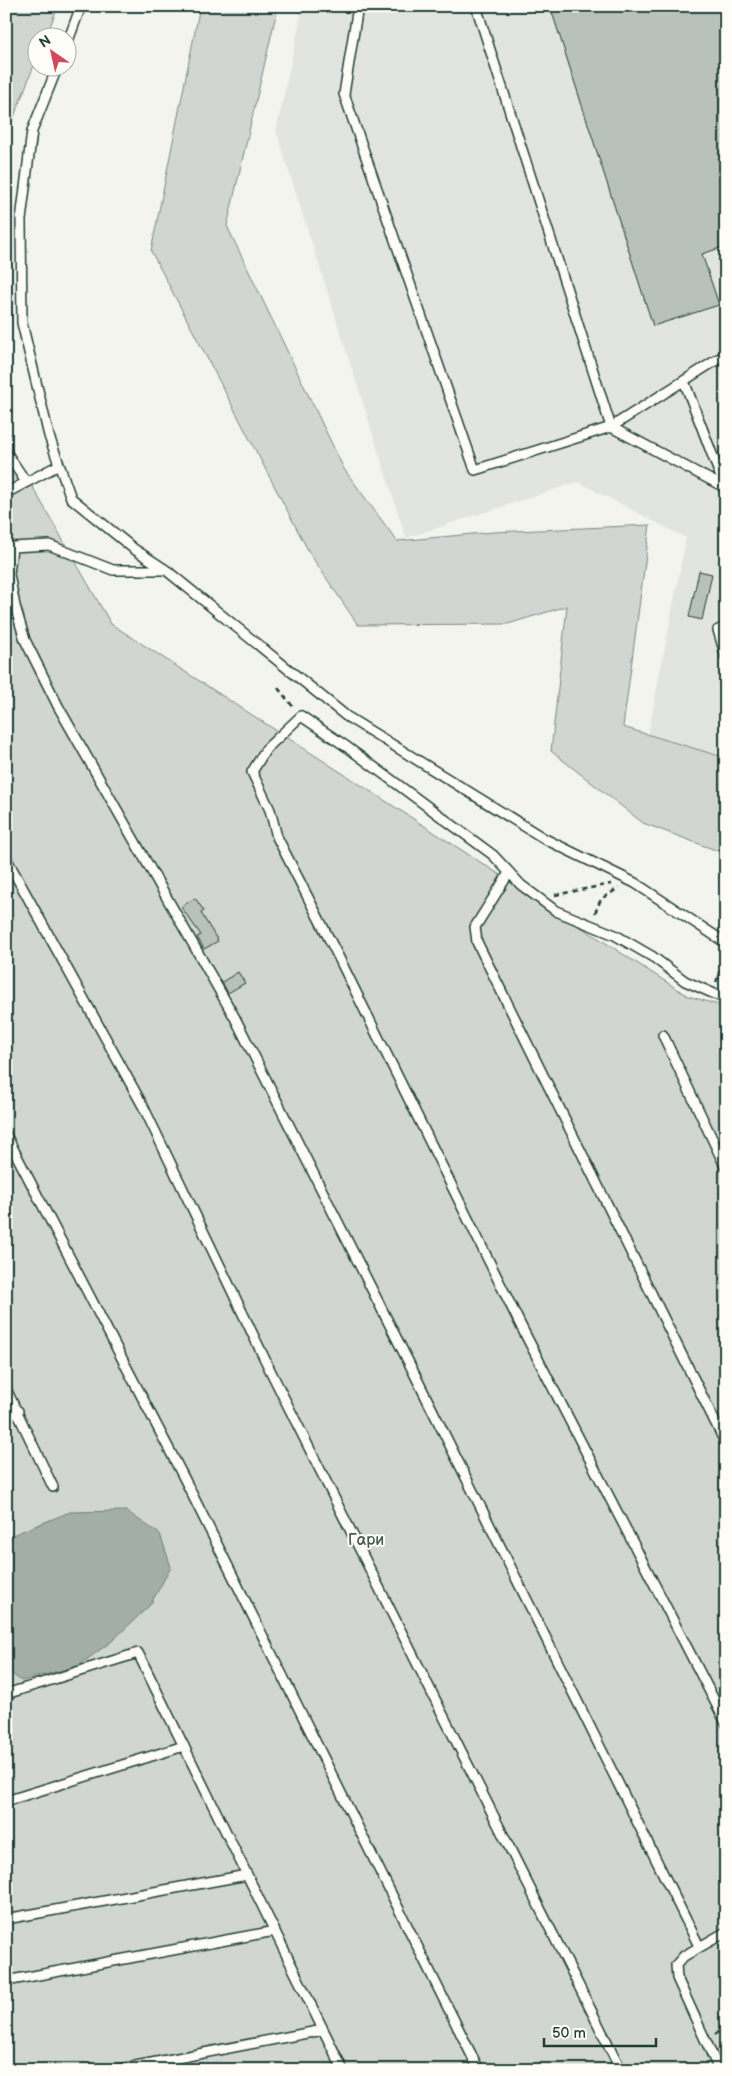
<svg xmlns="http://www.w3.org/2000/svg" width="732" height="2076" viewBox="0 0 732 2076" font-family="'Balsamiq Sans',sans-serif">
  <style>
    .built { fill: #e2e5df }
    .green { fill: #d1d6d1; stroke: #788a82 }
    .water { fill: #a3aea7; stroke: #6e8179 }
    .building { fill: #b9c1bb; stroke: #1f3d34 }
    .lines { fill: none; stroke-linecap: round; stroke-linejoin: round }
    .lane-casing { stroke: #1f3d34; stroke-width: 12 }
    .path { stroke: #1f3d34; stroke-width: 2.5; stroke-dasharray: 5 4; stroke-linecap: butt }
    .lane { stroke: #fdfcf7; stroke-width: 9 }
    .labels { text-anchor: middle; stroke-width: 4; stroke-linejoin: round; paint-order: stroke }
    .park-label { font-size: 16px; fill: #435c53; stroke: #fdfcf7 }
  </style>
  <rect width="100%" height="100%" fill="#f4f4ef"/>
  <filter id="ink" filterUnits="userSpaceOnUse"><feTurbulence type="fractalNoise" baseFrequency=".02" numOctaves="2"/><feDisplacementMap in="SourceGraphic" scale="10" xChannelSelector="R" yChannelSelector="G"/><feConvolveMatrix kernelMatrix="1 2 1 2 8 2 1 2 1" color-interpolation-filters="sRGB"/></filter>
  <g filter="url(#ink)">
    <path class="built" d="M291 6H726V757L647 739 686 538 578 482 406 538 276 131 301 15Z"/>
    <path class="green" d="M6 6H58L46 37 38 38 37 58 6 137Z
      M200 6H278L227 226 344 469 397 541 494 532 650 525 623 727 726 758V854L643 823 551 751 567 606 508 624 358 625 310 554 151 251Z
      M6 433 8 444 111 624 688 996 726 1007V2070H6Z"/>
    <path class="water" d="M126 1511 160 1534 171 1567 150 1605 112 1641 78 1666 21 1681 6 1669V1539L10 1536 70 1512Z"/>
    <path class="building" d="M550 6H726V246L702 254 719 305 653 326Z
      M699 571 712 574 702 620 689 617Z
      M195 898 204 911 201 913 218 941 204 949 197 937 201 935 181 907Z
      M238 972 245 983 228 993 222 982Z"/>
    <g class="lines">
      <defs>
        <path id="lane" d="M358 6 344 94 475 470 611 427 724 487
          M476 6 611 427 726 354
          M68 41 81 6
          M57 68 32 131 21 220 22 323 49 436 71 498 134 549 166 570 346 716 545 839 635 883 726 943
          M684 381 725 488
          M6 452 26 482
          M6 493 59 465
          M12 547 9 574 15 606 25 640 58 706 235 1018 412 1369 699 1946
          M7 550 12 547 49 545 113 570H166
          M726 627 718 630 726 657
          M6 858 143 1106 270 1370 621 2070
          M507 876 475 927 477 942 726 1444
          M726 999 685 981 653 957 615 935 556 911 521 885 493 855 347 747 301 716 266 749 252 772 270 810 277 837 340 960 522 1328 726 1723
          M663 1035 726 1168
          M6 1135 184 1478 479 2070
          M6 1389 53 1487
          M6 1417 18 1411
          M6 1694 138 1653 343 2070
          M6 1801 184 1746
          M6 1919 247 1875
          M6 1981 275 1931
          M115 2070 323 2030
          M719 2070 677 1978 676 1965 684 1956 726 1932"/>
      </defs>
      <use href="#lane" class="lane-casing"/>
      <path class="path" d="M278 688 294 708
        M555 895 611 884
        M595 913 601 899 619 888
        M716 982 726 960
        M715 2034 726 2028"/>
      <use href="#lane" class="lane"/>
    </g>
  </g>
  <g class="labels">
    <g class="park-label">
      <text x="366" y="1545">Гари</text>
    </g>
  </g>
  <rect width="732" height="2076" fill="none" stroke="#fdfcf7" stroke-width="25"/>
  <rect x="12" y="12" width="707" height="2051" fill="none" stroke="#1f3d34" stroke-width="2" filter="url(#ink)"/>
  <g transform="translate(52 52) rotate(326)"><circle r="24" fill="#fdfcf7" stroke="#a4b0a9"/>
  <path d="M0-4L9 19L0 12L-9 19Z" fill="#d1495b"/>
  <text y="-8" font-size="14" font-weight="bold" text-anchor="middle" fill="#1f3d34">N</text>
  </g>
  <path d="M544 2038v8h112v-8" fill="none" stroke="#1f3d34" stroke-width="2.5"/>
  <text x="552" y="2038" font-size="15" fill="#1f3d34" stroke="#fdfcf7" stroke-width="4" paint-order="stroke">50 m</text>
</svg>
